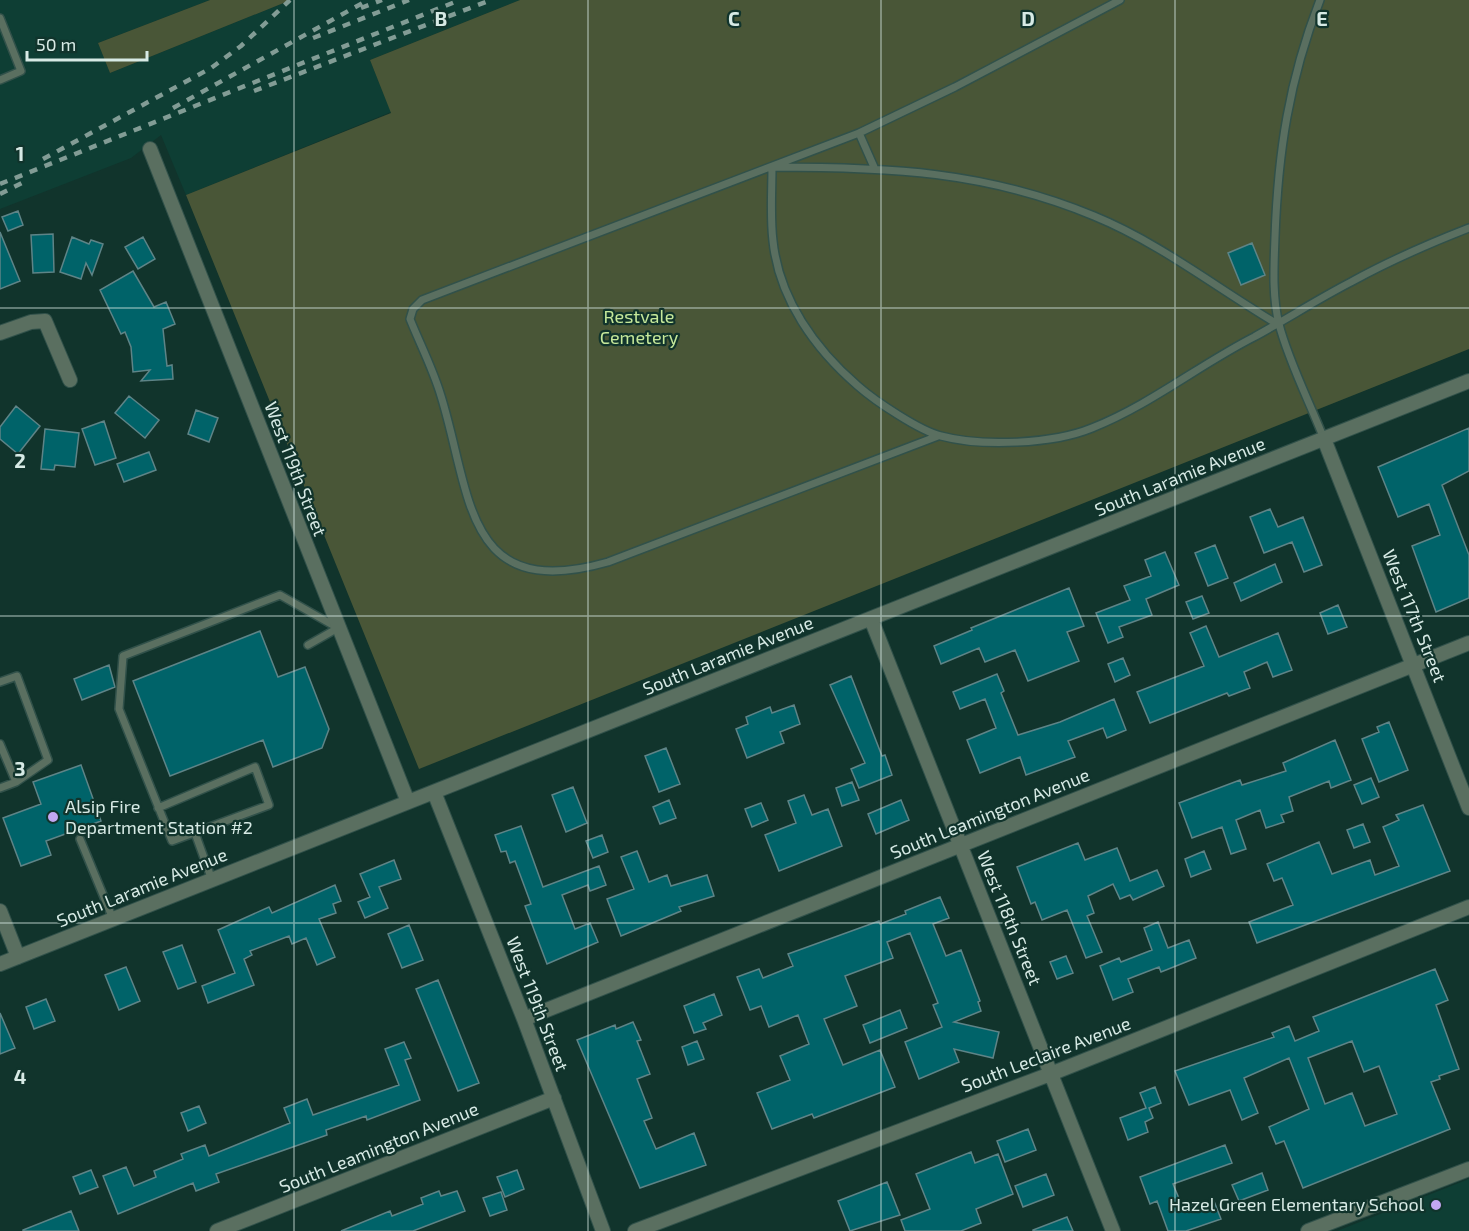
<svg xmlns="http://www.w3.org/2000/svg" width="1469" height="1231" viewBox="0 0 1469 1231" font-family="'Exo 2',sans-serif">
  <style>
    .built { fill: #0e3e34 }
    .green { fill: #495637 }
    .building { fill: #006369; stroke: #5e8487; stroke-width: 1.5; fill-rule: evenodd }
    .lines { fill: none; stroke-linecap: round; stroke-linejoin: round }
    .lane-casing { stroke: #31514a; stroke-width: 10 }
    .street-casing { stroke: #31514a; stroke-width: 16 }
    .lane { stroke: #5a6f60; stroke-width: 7 }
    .street { stroke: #5a6f60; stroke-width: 14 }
    .rail { stroke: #829c95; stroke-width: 4.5; stroke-dasharray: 8 8; stroke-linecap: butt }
    .grid { fill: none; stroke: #d7eae5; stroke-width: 1.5; stroke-opacity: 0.55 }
    .poi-dot { fill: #c3a7f2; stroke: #11342c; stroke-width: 2 }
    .labels { text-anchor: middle; stroke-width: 4.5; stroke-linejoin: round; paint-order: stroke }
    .park-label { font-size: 18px; fill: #c6e89a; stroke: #11342c }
    .street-label { font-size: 18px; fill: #d7eae5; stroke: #11342c }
    .poi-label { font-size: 18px; fill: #d7eae5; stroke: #11342c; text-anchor: start }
    .grid-label { font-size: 20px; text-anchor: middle; font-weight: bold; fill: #d7eae5; stroke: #11342c; stroke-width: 4.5; stroke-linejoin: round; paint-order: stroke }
  </style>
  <rect width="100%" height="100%" fill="#11342c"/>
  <path class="built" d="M0 0H210L98 43 110 73 291 0H520L370 60 391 112 186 195 161 135 131 158 0 209Z
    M1469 1179V1231H1337Z"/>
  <path class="green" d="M210 0H291L110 73 98 43Z
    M520 0H1469V349L419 769 186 195 391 113 370 60Z"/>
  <path class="building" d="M18 211 23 225 8 231 2 217Z
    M0 232 20 281 0 289Z
    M53 234 54 272 33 273 31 235Z
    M72 237 89 244 91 240 103 244 92 275 86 263 81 279 60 272Z
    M143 237 155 259 138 269 125 247Z
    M1252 243 1265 275 1241 285 1228 253Z
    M133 271 154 307 166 302 175 324 163 329 167 366 172 365 173 379 141 381 150 370 133 372 131 347 125 332 121 334 100 290Z
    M129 396 159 420 145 438 115 413Z
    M16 406 40 426 18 454 0 439V427Z
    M196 410 218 418 209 442 188 434Z
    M104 421 116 458 95 465 82 429Z
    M1469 428V471L1442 485 1469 555V598L1436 612 1412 546 1440 535 1429 504 1398 517 1378 467Z
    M45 429 79 433 75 467 55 465 54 470 41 469Z
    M149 452 156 470 124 482 117 464Z
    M1270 509 1278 527 1303 517 1322 565 1304 572 1292 542 1264 553 1250 517Z
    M1215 545 1228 578 1208 586 1195 553Z
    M1165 552 1179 585 1146 599 1152 615 1119 627 1123 637 1108 643 1096 613 1130 600 1124 586 1151 576 1145 560Z
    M1275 564 1282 582 1241 601 1234 583Z
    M1069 588 1084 626 1067 632 1079 661 1028 681 1015 650 985 662 979 648 941 664 934 646 972 630 971 628Z
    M1202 596 1209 613 1193 619 1186 602Z
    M1338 605 1347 627 1328 634 1320 613Z
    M1206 626 1219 657 1278 633 1292 670 1273 677 1267 662 1244 672 1250 688 1229 696 1227 693 1150 723 1137 692 1204 666 1190 633Z
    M260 631 278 677 305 667 329 729 322 748 273 767 263 740 170 776 133 681Z
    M1123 658 1130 675 1115 682 1108 664Z
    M109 665 115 687 82 700 74 679Z
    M997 674 1004 691 1001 693 1018 735 1060 722 1114 699 1126 730 1107 738 1103 728 1068 741 1075 757 1026 775 1020 757 980 773 967 740 996 728 985 699 960 709 953 692Z
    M851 676 882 756 885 755 892 775 859 788 851 769 865 763 830 685Z
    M794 705 800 724 780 732 784 743 747 758 736 729 748 724 746 717 770 707 772 713Z
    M1389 722 1408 770 1379 782 1362 739 1379 732 1377 727Z
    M1335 740 1351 780 1331 788 1329 781 1289 797 1293 811 1281 815 1284 822 1266 828 1260 810 1236 820 1246 849 1231 854 1222 827 1192 838 1179 803 1240 780 1242 785 1286 771 1283 763Z
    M666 748 680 784 659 792 645 756Z
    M81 765 101 821 46 841 51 855 21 866 3 818 41 804 33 782Z
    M1371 778 1379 797 1362 804 1354 785Z
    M852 782 859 800 842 806 836 788Z
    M573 787 587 823 566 832 552 795Z
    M804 795 812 815 828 809 842 846 779 871 765 835 796 823 788 801Z
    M669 800 676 818 660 824 653 807Z
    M901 800 909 820 876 834 868 814Z
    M761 803 768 820 752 827 745 809Z
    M1423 805 1450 871 1257 943 1249 922 1293 905 1282 878 1274 881 1267 864 1319 842 1332 874 1370 860 1375 875 1399 866 1383 827 1399 820 1396 815Z
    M1363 824 1370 842 1354 848 1347 830Z
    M521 826 543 887 599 866 606 885 590 891 588 885 562 895 575 929 590 923 598 942 547 964 525 906 531 904 515 861 510 863 506 851 501 852 495 835Z
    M602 835 608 852 593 858 586 841Z
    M1078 843 1085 860 1117 848 1130 881 1157 870 1164 886 1133 900 1130 895 1120 899 1113 884 1088 896 1094 913 1087 916 1102 952 1086 958 1067 910 1042 920 1035 902 1031 904 1017 867Z
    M637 851 649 882 667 875 671 886 707 875 714 896 679 907 681 911 621 936 607 899 634 889 621 857Z
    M1204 851 1211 869 1191 877 1185 859Z
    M394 860 401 879 379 887 388 908 365 918 358 902 370 897 360 874Z
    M335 885 341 901 333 904 336 913 319 919 335 957 317 965 306 938 292 944 289 936 250 951 252 955 244 959 254 985 208 1003 202 986 235 973 218 930 269 907 272 913Z
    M940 897 949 918 933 924 946 956 961 950 980 1001 978 1002 981 1011 954 1022 999 1032 993 1058 954 1049 959 1062 919 1079 905 1042 942 1027 933 1005 938 1003 910 933 887 942 893 958 845 976 857 1006 824 1019 843 1065 880 1050 895 1087 814 1118 812 1114 772 1129 757 1093 790 1080 780 1056 809 1044 798 1015 769 1027 761 1006 750 1010 737 977 759 969 763 978 793 966 788 954 879 921 880 924 906 914 905 911Z
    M1158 922 1168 948 1189 940 1196 958 1161 972 1159 967 1128 979 1133 992 1113 1000 1100 966 1119 958 1121 962 1152 950 1144 928Z
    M409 925 423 960 402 968 388 934Z
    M182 945 196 982 178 989 163 952Z
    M1066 956 1073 973 1057 979 1050 962Z
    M126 967 140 1001 119 1010 105 975Z
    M1435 969 1448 1000 1436 1005 1459 1069 1439 1076 1440 1079 1431 1082 1450 1129 1303 1188 1284 1141 1276 1144 1269 1127 1309 1109 1289 1058 1244 1078 1258 1113 1242 1120 1230 1090 1189 1105 1175 1071 1274 1037 1272 1033 1289 1026 1295 1041 1319 1031 1313 1017ZM1352 1041 1364 1072 1379 1066 1397 1114 1365 1126 1352 1093 1325 1104 1308 1058Z
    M438 980 479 1083 458 1091 416 989Z
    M714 994 722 1015 703 1023 706 1029 694 1033 684 1006Z
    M46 999 55 1021 34 1029 26 1007Z
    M900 1010 907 1028 870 1043 863 1025Z
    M0 1013 15 1048 0 1054Z
    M633 1022 641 1040 637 1041 650 1074 637 1079 652 1118 644 1121 656 1149 694 1133 706 1165 640 1188 577 1040 615 1025 616 1029Z
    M697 1041 704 1059 688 1065 682 1047Z
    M404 1042 411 1058 405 1060 420 1100 367 1120 366 1116 326 1130 327 1135 216 1174 219 1182 196 1191 193 1183 118 1214 103 1176 126 1167 134 1186 156 1177 154 1171 183 1159 181 1154 205 1145 209 1156 290 1123 284 1108 307 1099 313 1115 399 1085 385 1049Z
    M1155 1087 1161 1103 1149 1108 1153 1118 1145 1122 1148 1132 1128 1140 1120 1118 1146 1108 1140 1093Z
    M199 1106 206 1123 188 1131 181 1113Z
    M1028 1129 1036 1150 1005 1162 997 1141Z
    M1225 1145 1232 1163 1173 1184 1183 1208 1214 1201 1221 1219 1186 1231H1168L1157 1201 1150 1204 1140 1177Z
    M971 1152 975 1163 998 1154 1013 1194 976 1209 981 1223 961 1231H905L901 1220 930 1209 916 1174Z
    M91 1170 98 1187 80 1194 73 1177Z
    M517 1170 524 1189 505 1197 497 1177Z
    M1262 1173 1268 1190 1239 1201 1232 1185Z
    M1046 1174 1054 1195 1023 1207 1015 1186Z
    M887 1182 900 1215 850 1231 838 1201Z
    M439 1191 441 1196 457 1191 465 1211 413 1231H341L390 1211 392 1216 423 1204 421 1198Z
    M501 1192 507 1210 490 1216 483 1198Z
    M71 1211 79 1231H23V1230Z
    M1067 1217 1073 1231H1033V1230Z"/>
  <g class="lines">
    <defs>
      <path id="lane" d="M1320 0C1289 80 1278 152 1275 237 1274 265 1272 296 1279 324 1288 360 1310 403 1324 439
        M0 18 21 71 0 80
        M859 133 422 300 413 309 410 319C420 344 433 369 441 396 472 496 464 603 608 562L938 436
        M874 167 859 133 955 87 1120 0
        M1279 325C1218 289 1160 243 1094 216 986 171 888 167 772 167 772 191 770 217 773 241 779 299 815 349 858 386 875 401 920 431 941 436 982 447 1053 444 1092 428 1150 405 1199 365 1254 337 1287 319 1318 299 1351 282 1389 261 1428 244 1469 228
        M0 682 17 676 48 760 16 782 0 788
        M0 744 16 782
        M158 808 255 767 269 805 172 841 119 709 123 656 280 595 338 628 308 645
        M195 833 212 880
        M80 839 113 919"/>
      <path id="street" d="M150 149 408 802
        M0 333 31 322 45 321 70 380
        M1324 439 1469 808
        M871 619 1113 1231
        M434 792 524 1019 603 1231
        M0 911 18 957
        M0 964 1469 381
        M524 1019 1469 643
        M217 1231 554 1098
        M635 1231 1053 1073 1469 907
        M1308 1231 1469 1169"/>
    </defs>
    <use href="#lane" class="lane-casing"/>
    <use href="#street" class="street-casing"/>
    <use href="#lane" class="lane"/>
    <use href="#street" class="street"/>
    <path class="rail" d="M361 8 382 0
      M313 38 409 0
      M254 91 491 0
      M173 108 368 0
      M43 159 211 68 241 46 290 0
      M0 184 460 0
      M0 194 24 182"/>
  </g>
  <path class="grid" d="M294 0V1231M588 0V1231M881 0V1231M1175 0V1231M0 308H1469M0 616H1469M0 923H1469"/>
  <g class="poi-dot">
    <circle cx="53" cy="817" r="6"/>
    <circle cx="1436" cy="1205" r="6"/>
  </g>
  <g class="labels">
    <g class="park-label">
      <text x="639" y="323">Restvale<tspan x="639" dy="21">Cemetery</tspan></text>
    </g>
    <g class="street-label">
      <text transform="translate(295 469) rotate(69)" y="6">West 119th Street</text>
      <text transform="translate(1180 477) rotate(-22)" y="6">South Laramie Avenue</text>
      <text transform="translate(1414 616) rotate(68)" y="6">West 117th Street</text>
      <text transform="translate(728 656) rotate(-22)" y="6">South Laramie Avenue</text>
      <text transform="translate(990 814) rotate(-22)" y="6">South Leamington Avenue</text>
      <text transform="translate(142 888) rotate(-22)" y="6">South Laramie Avenue</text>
      <text transform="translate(1009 918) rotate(68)" y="6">West 118th Street</text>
      <text transform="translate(537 1004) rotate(69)" y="6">West 119th Street</text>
      <text transform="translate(1046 1055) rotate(-21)" y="6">South Leclaire Avenue</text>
      <text transform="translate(379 1148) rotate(-22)" y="6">South Leamington Avenue</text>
    </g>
    <g class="poi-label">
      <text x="65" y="813">Alsip Fire<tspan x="65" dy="21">Department Station #2</tspan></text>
      <text x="1424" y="1211" text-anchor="end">Hazel Green Elementary School</text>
    </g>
  </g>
  <g class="grid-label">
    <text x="441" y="26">B</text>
    <text x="734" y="26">C</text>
    <text x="1028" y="26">D</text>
    <text x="1322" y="26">E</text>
    <text x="20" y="161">1</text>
    <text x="20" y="468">2</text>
    <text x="20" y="776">3</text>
    <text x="20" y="1084">4</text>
  </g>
  <path d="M27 51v9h120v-9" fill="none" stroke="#d7eae5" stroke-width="3"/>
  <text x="36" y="51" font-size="18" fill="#d7eae5" stroke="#11342c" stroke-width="4.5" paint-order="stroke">50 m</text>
</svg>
